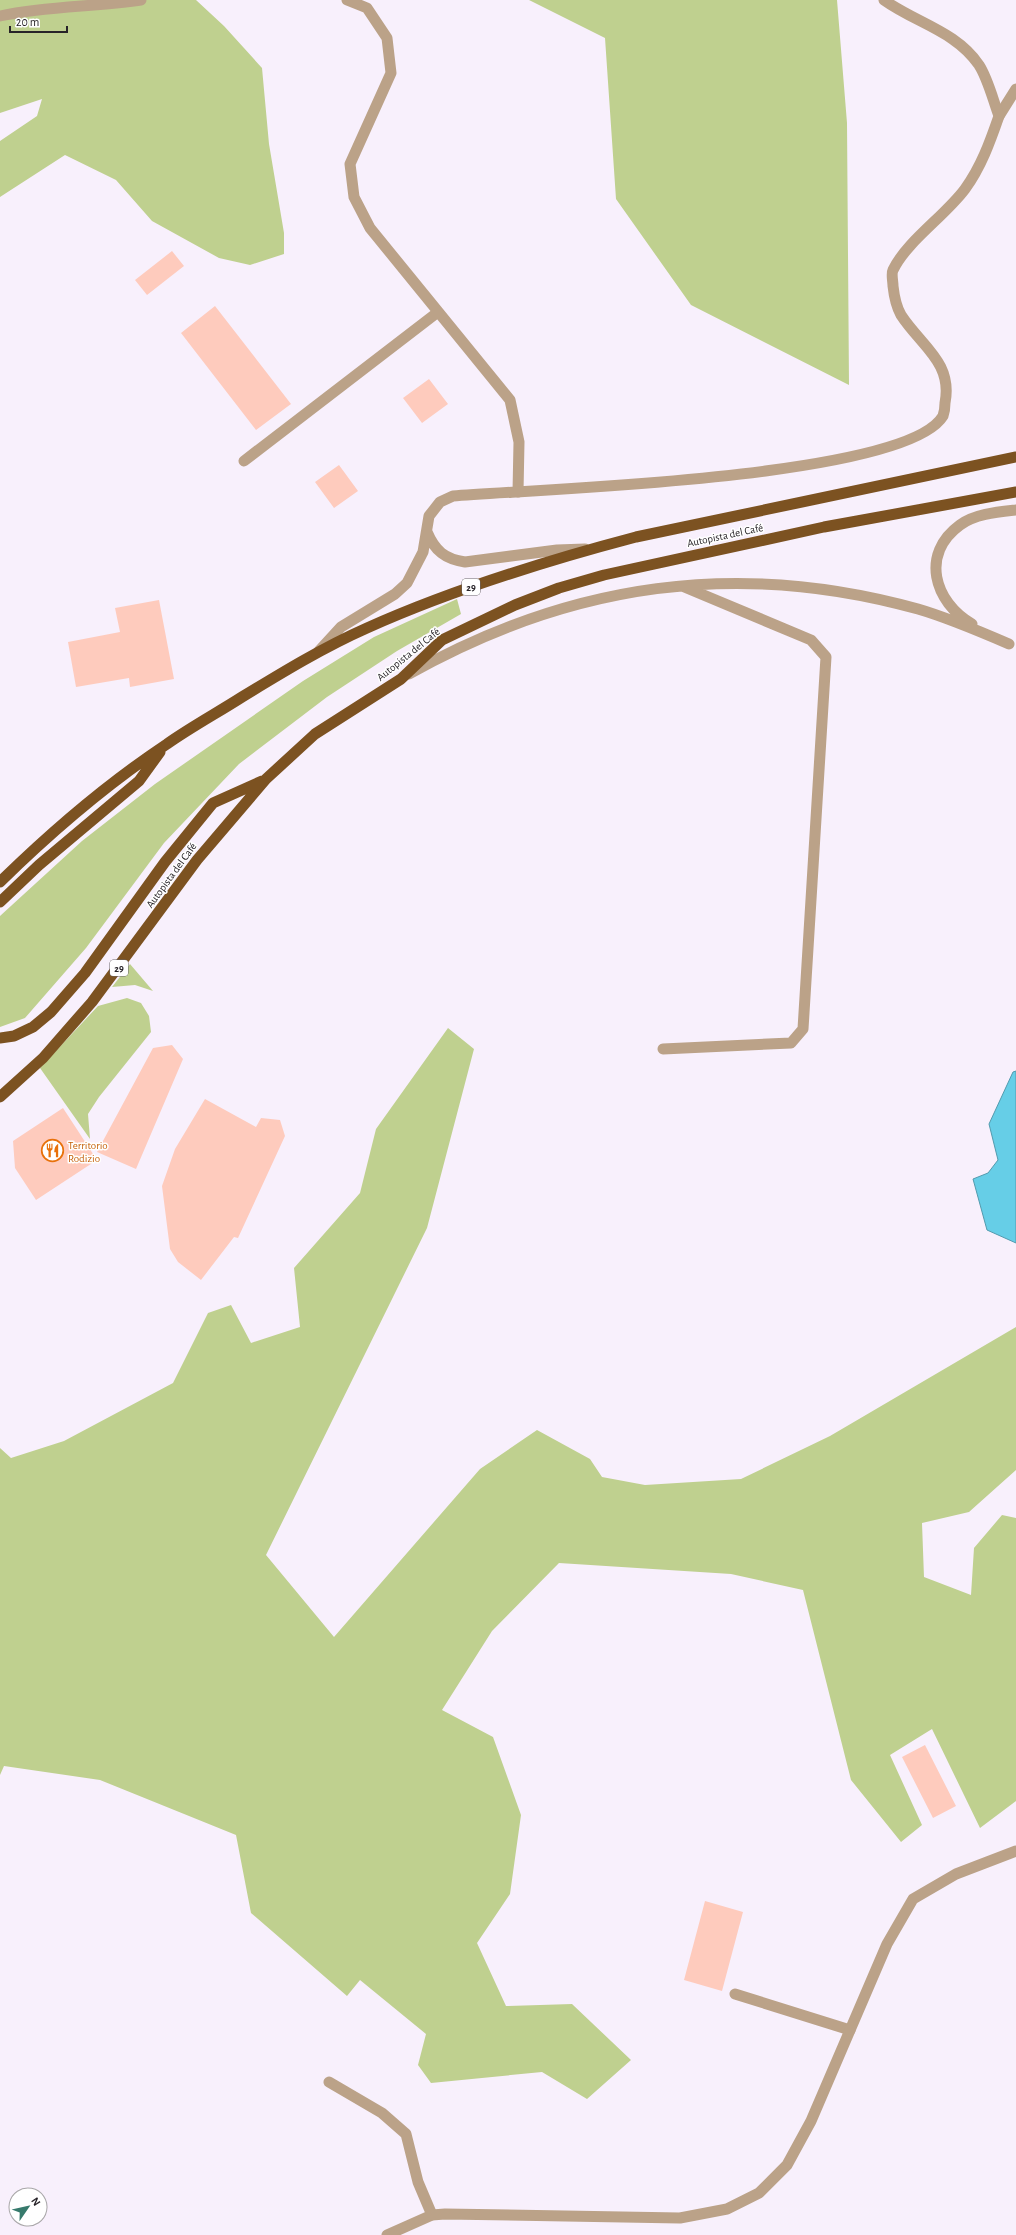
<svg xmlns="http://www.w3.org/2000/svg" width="1016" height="2235" viewBox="0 0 1016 2235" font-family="'Alegreya Sans',sans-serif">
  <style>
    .green { fill: #bfd08f }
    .water { fill: #66cee7; stroke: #539bae }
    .building { fill: #fecbbd }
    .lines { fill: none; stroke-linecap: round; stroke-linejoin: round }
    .service { stroke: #bba288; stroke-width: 11 }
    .minor { stroke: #bba288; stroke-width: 11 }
    .trunk { stroke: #7c5221; stroke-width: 11 }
    .labels { text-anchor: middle; stroke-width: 3; stroke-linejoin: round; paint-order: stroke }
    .shield { fill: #fff; stroke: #686568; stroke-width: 1 }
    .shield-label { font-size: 10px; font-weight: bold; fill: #272328 }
    .street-label { font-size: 11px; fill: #272328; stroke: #fff }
    .food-label { font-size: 11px; fill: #c56008; stroke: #fff; text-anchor: start }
  </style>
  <rect width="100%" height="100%" fill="#f8f0fc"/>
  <path class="green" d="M0 0H196L224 26 262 68 269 144 284 233V254L250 265 219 258 152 221 116 180 65 155 0 197V141L37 116 42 99 0 113Z
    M529 0H837L847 123 849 385 691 305 616 199 605 38Z
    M457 599 461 614 397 651 327 697 239 764 164 843 86 948 25 1018 0 1027V916L82 841 155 784 303 681 374 637Z
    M130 964 153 991 135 985 112 987Z
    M127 998 141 1003 149 1016 151 1032 99 1097 88 1114 90 1139 40 1068 98 1006Z
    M448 1028 474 1049 427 1228 266 1555 334 1637 480 1469 537 1430 590 1459 602 1477 645 1485 741 1479 830 1436 1016 1327V1470L969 1512 922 1523 924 1577 971 1595 974 1548 1002 1515 1016 1518V1801L980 1828 932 1729 890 1755 922 1825 901 1842 851 1780 803 1590 731 1574 559 1563 492 1631 442 1710 493 1737 521 1815 510 1894 477 1943 506 2006 572 2004 631 2060 587 2099 542 2072 431 2083 418 2065 426 2034 360 1980 347 1996 251 1913 236 1835 100 1780 4 1766 0 1775V1448L11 1458 64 1441 173 1383 208 1313 231 1305 251 1343 300 1327 294 1268 360 1193 376 1129Z"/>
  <path class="water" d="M1016 1071V1243L987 1230 973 1179 988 1173 998 1160 989 1124 1013 1072Z"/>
  <path class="building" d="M172 251 184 266 147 295 135 280Z
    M215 306 291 404 256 430 181 333Z
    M429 379 448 404 422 423 403 398Z
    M339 465 358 491 334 508 315 482Z
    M159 600 174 679 130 687 129 678 76 687 68 642 120 632 115 608Z
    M172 1045 183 1059 136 1169 97 1152 153 1048Z
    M205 1099 256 1127 261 1118 280 1120 285 1136 238 1238 234 1237 201 1280 178 1262 170 1249 162 1186 175 1149Z
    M63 1108 97 1160 36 1200 15 1168 13 1141Z
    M925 1745 956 1806 933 1818 902 1757Z
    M705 1901 743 1912 722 1991 684 1980Z"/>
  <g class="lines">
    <path class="service" d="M347 0 367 8 387 38 391 73 350 164 354 197 370 228 510 400 519 442 518 492
      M0 16C46 6 94 7 141 0
      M999 116 1016 89
      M244 461 438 312
      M735 1994 850 2030
      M329 2082 382 2113 406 2134 418 2182 432 2215"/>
    <path class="minor" d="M427 532C435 551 445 559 465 562L557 550 585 549
      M972 624C934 602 920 554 960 525 975 514 998 512 1016 510
      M319 651 341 627 395 594 407 583 423 552 429 516 440 502 453 496C534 489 905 479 943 416 944 413 945 407 945 403 953 362 921 346 901 315 897 308 894 295 893 286 893 281 891 274 893 270 907 241 945 216 965 189 981 167 990 142 999 116 993 100 988 79 979 65 956 31 916 23 884 0
      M409 674C571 583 738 559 918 609 949 618 979 631 1009 644
      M663 1049 791 1043 803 1029 826 657 811 640 682 586
      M387 2235 432 2215 445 2214 680 2218 727 2209 759 2193 787 2165 811 2121 887 1944 913 1899 956 1874 1016 1851"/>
    <path class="trunk" d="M0 882C51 832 107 784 167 744 191 727 217 713 242 697 283 672 324 647 367 628 454 589 545 561 636 537L1016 457
      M0 902 39 865 139 781 160 752
      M0 1038 14 1036 33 1027 51 1012 85 973 165 862 213 803 262 781
      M0 1097 43 1058 92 1002 197 860 266 779 315 734 401 679 442 640 515 605 559 588 604 575 824 527 1016 492"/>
  </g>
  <defs>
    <symbol id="restaurant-ring" viewBox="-11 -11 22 22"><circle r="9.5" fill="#fff" stroke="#e8710a" stroke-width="1.5"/><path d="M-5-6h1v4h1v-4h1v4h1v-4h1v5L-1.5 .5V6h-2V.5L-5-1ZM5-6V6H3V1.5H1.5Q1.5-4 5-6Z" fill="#e8710a"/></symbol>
  </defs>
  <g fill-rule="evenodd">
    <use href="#restaurant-ring" x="40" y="1138" width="25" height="25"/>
  </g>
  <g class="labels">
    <g class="shield">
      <rect x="462" y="579" width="18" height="16" rx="3"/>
      <rect x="110" y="960" width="18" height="16" rx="3"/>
    </g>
    <g class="shield-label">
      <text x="471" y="591">29</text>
      <text x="119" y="972">29</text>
    </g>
    <g class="street-label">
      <text transform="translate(725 535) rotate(-12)" y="4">Autopista del Café</text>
      <text transform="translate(408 654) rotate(-39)" y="4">Autopista del Café</text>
      <text transform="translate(171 875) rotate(-54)" y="4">Autopista del Café</text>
    </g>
    <g class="food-label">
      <text x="68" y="1149">Territorio<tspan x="68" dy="13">Rodizio</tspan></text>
    </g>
  </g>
  <g transform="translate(28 2207) rotate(56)"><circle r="19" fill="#ffffff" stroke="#a9a7a9"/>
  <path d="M0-3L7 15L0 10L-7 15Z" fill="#377a6c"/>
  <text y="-6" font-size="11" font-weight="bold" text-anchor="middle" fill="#272328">N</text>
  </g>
  <path d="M10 26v6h57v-6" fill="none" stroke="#272328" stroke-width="2"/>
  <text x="16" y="26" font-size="12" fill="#272328" stroke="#ffffff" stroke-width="3" paint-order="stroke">20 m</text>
</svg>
